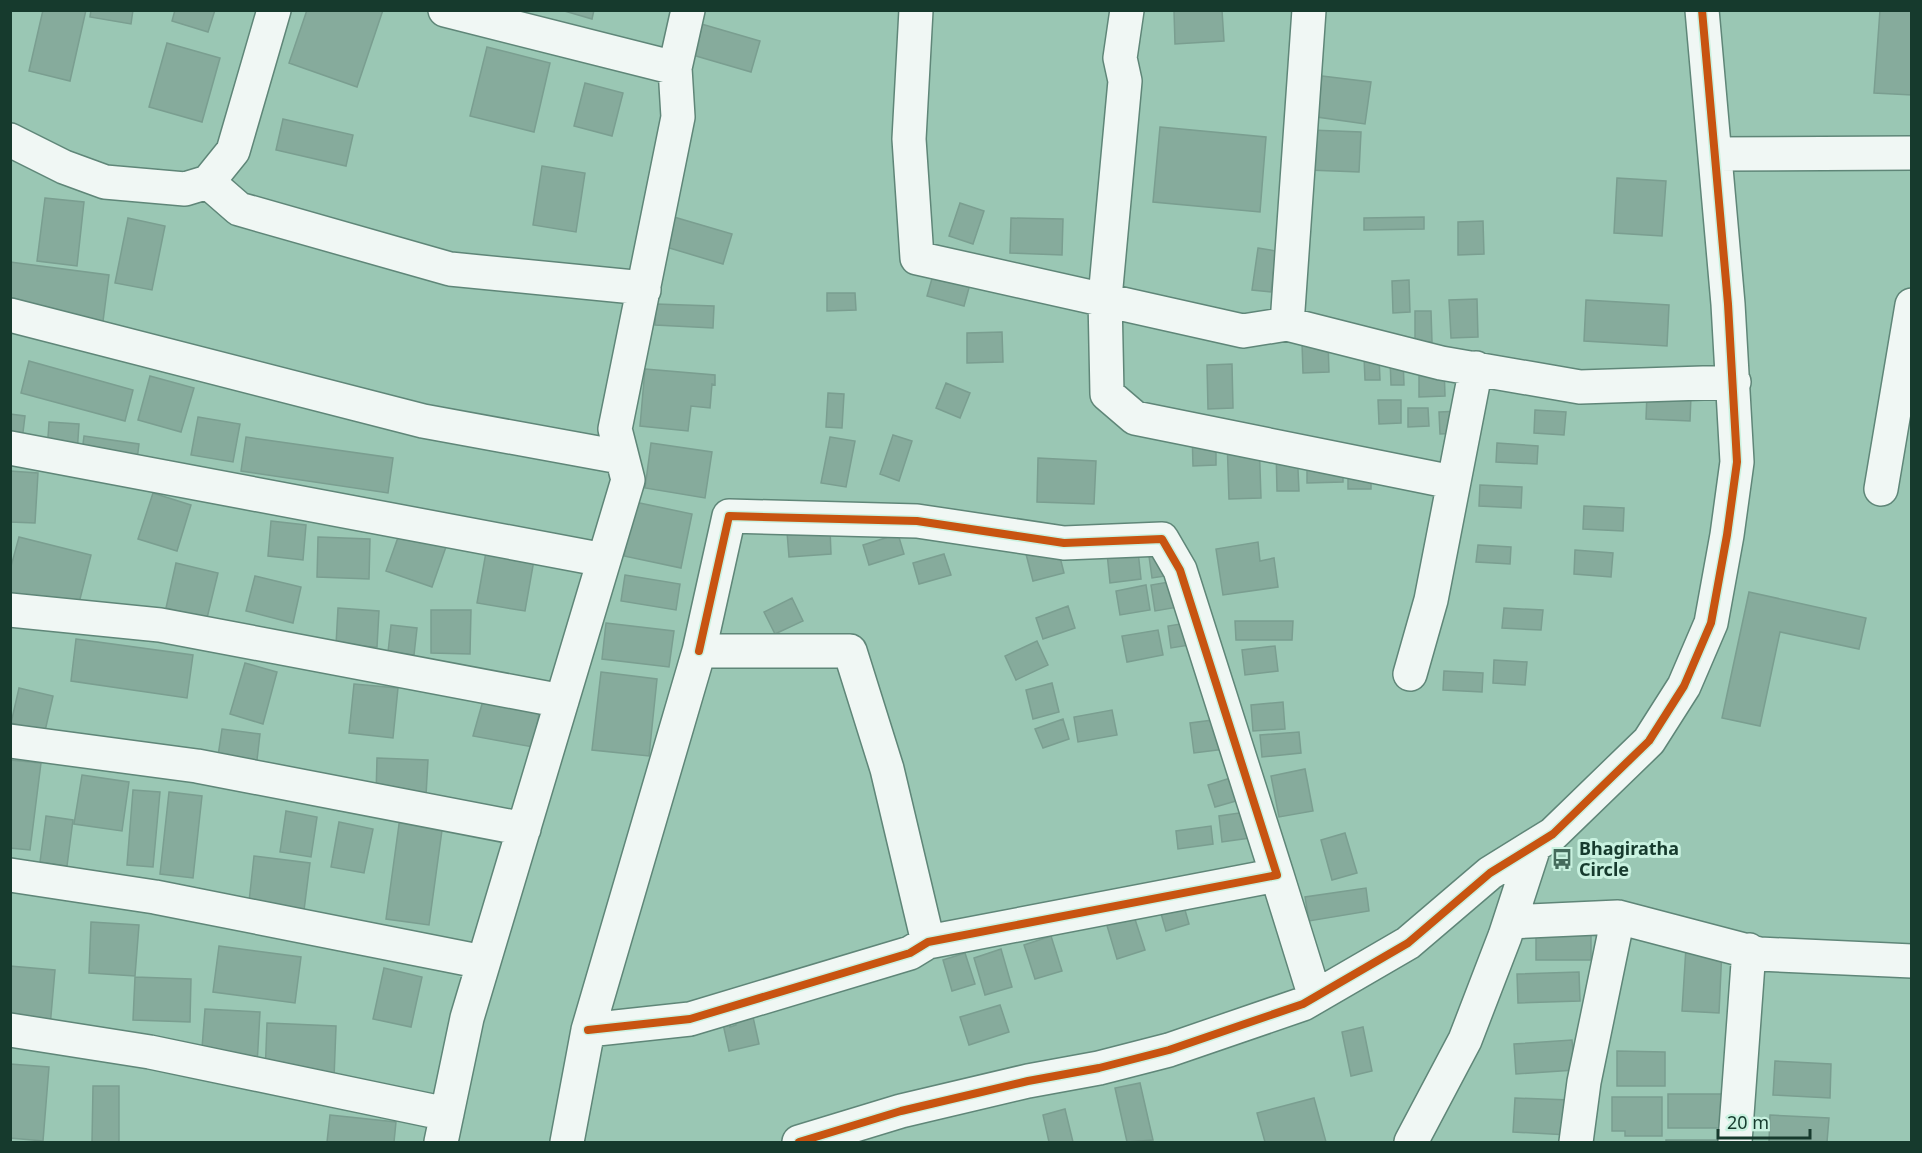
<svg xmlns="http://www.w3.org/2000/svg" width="1922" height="1153" viewBox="0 0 1922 1153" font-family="'Noto Sans',sans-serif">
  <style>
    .building { fill: #86ab9c; stroke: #7a9e90; stroke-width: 1.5 }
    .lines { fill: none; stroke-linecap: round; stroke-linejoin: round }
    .minor-casing { stroke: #5f8678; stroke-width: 36 }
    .minor { stroke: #f0f7f4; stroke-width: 33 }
    .cycleway-casing { stroke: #c9f2e0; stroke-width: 11 }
    .cycleway { stroke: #c85411; stroke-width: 8 }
    .labels { text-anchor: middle; stroke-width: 6; stroke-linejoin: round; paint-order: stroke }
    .poi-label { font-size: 18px; font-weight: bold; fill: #163a2d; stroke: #c9f2e0; text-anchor: start }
  </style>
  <rect width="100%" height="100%" fill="#9ac7b4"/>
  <path class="building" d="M43 10H86L70 81 29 71Z
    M91 10H133L131 24 90 17Z
    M175 10H215L208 32 172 21Z
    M307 10H383L357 87 289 63Z
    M561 10H594L592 19Z
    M1222 10 1224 41 1175 44 1174 11Z
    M1880 10H1912V95L1874 93Z
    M698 23 760 41 751 72 689 54Z
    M167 43 220 58 202 122 149 107Z
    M487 47 550 63 534 132 470 116Z
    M1322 76 1371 82 1365 124 1317 117Z
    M585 83 623 93 612 136 574 126Z
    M283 119 353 135 346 166 276 150Z
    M1160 127 1266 137 1260 212 1153 202Z
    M1310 130 1361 132 1359 172 1308 170Z
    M542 166 585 173 576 232 533 225Z
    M1617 178 1666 181 1662 236 1614 233Z
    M45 198 84 202 77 266 37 261Z
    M960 203 984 211 973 244 949 236Z
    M674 217 732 234 723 264 666 247Z
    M1424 217V229L1364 230V218Z
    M128 218 165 226 152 290 115 283Z
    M1011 218 1063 219 1062 255 1010 253Z
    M1483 221 1484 254 1458 255V222Z
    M1258 248 1276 251 1271 292 1252 290Z
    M10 262 109 275 102 329 10 317Z
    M935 268 972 277 964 306 927 296Z
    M1409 280 1410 312 1393 313 1392 281Z
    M827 293H855L856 310 827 311Z
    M1477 299 1478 337 1451 338 1449 300Z
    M1586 300 1669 305 1667 346 1584 341Z
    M656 304 714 306 713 328 655 325Z
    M1415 311H1431L1432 342H1415Z
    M1002 332 1003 362 967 363V333Z
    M1328 342 1329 372 1303 373 1302 343Z
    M1364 357H1379L1380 380H1365Z
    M1390 358H1403L1404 385H1391Z
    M29 361 133 390 125 421 21 393Z
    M1232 364 1233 408 1208 409 1207 365Z
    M1419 365H1444L1445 396 1419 397Z
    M645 369 715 375V385L712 384 710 408 691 406 688 431 640 426Z
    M150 376 194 388 181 432 138 420Z
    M946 383 970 393 960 418 936 408Z
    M828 393 844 394 842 428 826 427Z
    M1647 393 1691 396 1690 421 1646 419Z
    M1378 400H1401V423L1379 424Z
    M1408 408H1428L1429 426 1408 427Z
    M1535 410 1566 412 1564 435 1534 433Z
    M1461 411V433L1440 434 1439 412Z
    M10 414 25 416 19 465 10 464Z
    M198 417 240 424 233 462 191 455Z
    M49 422 79 424 77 454 47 452Z
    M1216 430V465L1193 466 1192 431Z
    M893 435 912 441 899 481 880 474Z
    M84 436 139 444 135 476 80 468Z
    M246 437 393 458 388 493 241 471Z
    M830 437 855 441 846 487 821 483Z
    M1227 439H1259L1261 498 1229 499Z
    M651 443 712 452 705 498 645 488Z
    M1497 443 1538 446 1537 464 1496 462Z
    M1276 448H1297L1299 491H1277Z
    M1038 458 1096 461 1094 504 1037 502Z
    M1343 464V482L1307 483V465Z
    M1371 470V489H1348V471Z
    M10 471 38 473 35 523 10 522Z
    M1480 485 1522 487 1521 508 1479 506Z
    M153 493 191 505 177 551 138 539Z
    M635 502 692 514 681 568 624 556Z
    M1584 506 1624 508 1623 531 1583 529Z
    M271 521 306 525 303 560 268 556Z
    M401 529 447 544 432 587 386 571Z
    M830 529 831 554 789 557 787 532Z
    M898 534 904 554 869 565 863 545Z
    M19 537 91 555 77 611 10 595V570Z
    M318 537 370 539 369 579 317 577Z
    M1258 542 1260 561 1274 558 1278 587 1223 595 1216 549Z
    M1057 545 1064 573 1033 581 1026 554Z
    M1478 545 1511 547 1510 564 1476 562Z
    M1148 549 1185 573 1152 578Z
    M1575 550 1613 553 1611 577 1574 574Z
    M1138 551 1141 579 1110 583 1107 553Z
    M486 552 534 560 525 611 477 603Z
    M944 554 951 575 919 584 913 563Z
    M176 563 218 573 207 618 166 608Z
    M625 575 680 584 676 610 621 601Z
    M255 576 301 587 293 623 246 611Z
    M1192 578 1196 604 1155 611 1151 585Z
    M1146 585 1150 610 1120 615 1116 591Z
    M1749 592 1866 618 1859 649 1780 632 1760 726 1722 718Z
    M792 598 803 621 775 634 764 612Z
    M1068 606 1075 628 1043 639 1036 618Z
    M338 608 379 611 377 647 336 645Z
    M1504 608 1543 610 1541 630 1502 628Z
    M431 610H471L470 654 431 653Z
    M1198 621 1202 643 1171 648 1168 626Z
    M1235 621H1293L1292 640H1236Z
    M606 623 674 631 669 667 602 659Z
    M391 625 417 628 414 655 388 652Z
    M1158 630 1163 655 1127 662 1122 636Z
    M76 639 193 655 187 698 71 681Z
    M1037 641 1048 665 1016 680 1005 656Z
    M1275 646 1278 671 1245 675 1242 650Z
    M1494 660 1527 662 1525 685 1493 683Z
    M245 663 277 672 263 724 230 714Z
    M1444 671 1483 673 1482 692 1443 690Z
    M601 672 657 679 649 756 592 750Z
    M1052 683 1059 712 1033 719 1026 690Z
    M354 684 398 688 393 738 349 733Z
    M19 688 53 696 45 731 11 723Z
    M484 697 540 709 533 747 473 736Z
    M1283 702 1285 729 1253 731 1251 705Z
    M1112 710 1117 735 1078 742 1074 717Z
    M1228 718 1233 748 1194 753 1190 723Z
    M1063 719 1069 739 1043 748 1035 729Z
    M222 729 260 734 257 760 218 756Z
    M1299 732 1301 753 1262 757 1260 735Z
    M377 758 428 760 426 796 376 795Z
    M10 760 41 763 30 850 10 848Z
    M1305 769 1313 811 1279 817 1271 776Z
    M82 775 129 782 122 831 74 824Z
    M1237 776 1243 799 1215 807 1208 785Z
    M133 790 160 792 153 867 127 865Z
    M169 792 202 796 193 878 160 874Z
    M286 811 317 817 311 857 280 852Z
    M1253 811 1257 837 1222 842 1219 816Z
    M46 816 73 820 67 866 40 862Z
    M400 817 443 823 429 925 386 919Z
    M339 822 373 829 364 873 331 867Z
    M1211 826 1213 844 1178 849 1176 831Z
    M1345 833 1357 873 1332 880 1321 840Z
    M254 856 310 863 303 918 248 911Z
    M1366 888 1369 911 1309 921 1305 897Z
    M1179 889 1189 924 1166 931 1156 896Z
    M1132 910 1145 950 1117 959 1105 919Z
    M91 922 139 925 135 976 89 973Z
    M1536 928 1591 929V960H1536Z
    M1051 936 1062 971 1035 979 1024 945Z
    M219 946 301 957 295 1003 213 992Z
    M1686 947 1722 949 1719 1013 1682 1011Z
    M1001 949 1012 987 985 995 974 958Z
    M965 953 975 984 952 991 943 960Z
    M10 966 55 970 50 1027 10 1023Z
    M384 968 422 977 411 1027 373 1019Z
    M1579 972 1580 1001 1518 1003 1517 974Z
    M135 977 191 979 190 1022 133 1020Z
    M1000 1005 1009 1032 969 1045 960 1017Z
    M751 1008 759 1044 729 1051 721 1015 729 1020 730 1027 736 1025 735 1019Z
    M205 1009 260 1012 257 1065 201 1061Z
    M267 1023 336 1026 334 1079 265 1075Z
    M1363 1027 1372 1071 1351 1076 1342 1032Z
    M1572 1040 1575 1070 1516 1074 1514 1044Z
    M1617 1051 1665 1052V1086H1617Z
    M1775 1061 1831 1064 1830 1098 1773 1095Z
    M10 1064 49 1067 43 1141 10 1138Z
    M1140 1083 1153 1140 1127 1142 1115 1088Z
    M93 1086H119V1142H92Z
    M1668 1094H1727V1128H1668Z
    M1612 1097H1662V1136H1625V1131H1612Z
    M1314 1098 1326 1142H1265L1257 1113Z
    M1515 1098 1570 1100 1568 1135 1513 1132Z
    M1065 1109 1073 1142H1049L1043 1115Z
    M330 1115 396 1122 394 1142H327Z
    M1770 1115 1829 1118 1827 1142H1769Z
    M1666 1140H1721V1142H1666Z"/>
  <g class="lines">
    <defs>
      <path id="minor" d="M445 10 675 68
        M916 10 909 139 917 258 1243 331 1287 324 1441 363 1580 387 1734 382
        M1127 10 1120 58 1125 81 1105 298 1107 394 1135 418 1452 482
        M10 140 64 167 105 182 185 189 208 182 233 151 274 10
        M1715 154 1912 153
        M208 182 239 209 450 269 644 288V290
        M10 315 423 421 620 457
        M1287 324 1309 10
        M10 448 604 560
        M1881 489 1912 305
        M10 610 160 625 562 701
        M1410 674 1431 600 1476 368
        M10 741 197 766 524 829
        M10 875 155 897 483 962
        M1277 875 1315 997
        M1510 922 1618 917 1759 954 1912 961
        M10 1030 150 1052 447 1114
        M588 1030 690 1019 910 953 928 942 1277 875 1180 570 1162 539 1064 543 917 521 729 516 699 651
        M441 1142 467 1018 628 480 615 429 678 117 675 68 688 10
        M567 1142 588 1030 699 651H850L887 769 928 942
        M799 1142 901 1111 1028 1081 1099 1068 1169 1050 1303 1004 1408 943 1490 873 1553 834 1649 741 1684 686 1711 623 1727 535 1737 462 1728 304 1702 10
        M1411 1142 1465 1040 1505 936 1534 847
        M1576 1142 1584 1082 1618 917
        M1735 1142 1749 950"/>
    </defs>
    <use href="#minor" class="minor-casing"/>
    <use href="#minor" class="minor"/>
    <defs>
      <path id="cycleway" d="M588 1030 690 1019 910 953 928 942 1277 875 1180 570 1162 539 1064 543 917 521 729 516 699 651
        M799 1142 901 1111 1028 1081 1099 1068 1169 1050 1303 1004 1408 943 1490 873 1553 834 1649 741 1684 686 1711 623 1727 535 1737 462 1728 304 1702 10"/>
    </defs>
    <use href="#cycleway" class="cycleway-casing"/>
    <use href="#cycleway" class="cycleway"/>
  </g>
  <defs>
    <symbol id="bus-bare" viewBox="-9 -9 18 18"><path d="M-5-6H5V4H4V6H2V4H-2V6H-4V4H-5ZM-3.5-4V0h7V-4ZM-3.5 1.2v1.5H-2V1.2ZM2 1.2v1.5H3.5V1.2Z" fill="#446b5c" stroke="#c9f2e0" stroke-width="2.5" paint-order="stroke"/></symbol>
  </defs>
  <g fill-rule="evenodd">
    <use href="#bus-bare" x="1547" y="844" width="30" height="30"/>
  </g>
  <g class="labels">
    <g class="poi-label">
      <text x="1579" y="855">Bhagiratha<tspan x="1579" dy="21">Circle</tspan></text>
    </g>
  </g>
  <rect width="1922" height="1153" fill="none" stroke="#163a2d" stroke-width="24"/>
  <path d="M1718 1129v9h92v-9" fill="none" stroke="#163a2d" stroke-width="3"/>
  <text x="1727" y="1129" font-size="18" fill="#163a2d" stroke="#c9f2e0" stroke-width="4.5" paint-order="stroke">20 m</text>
</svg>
